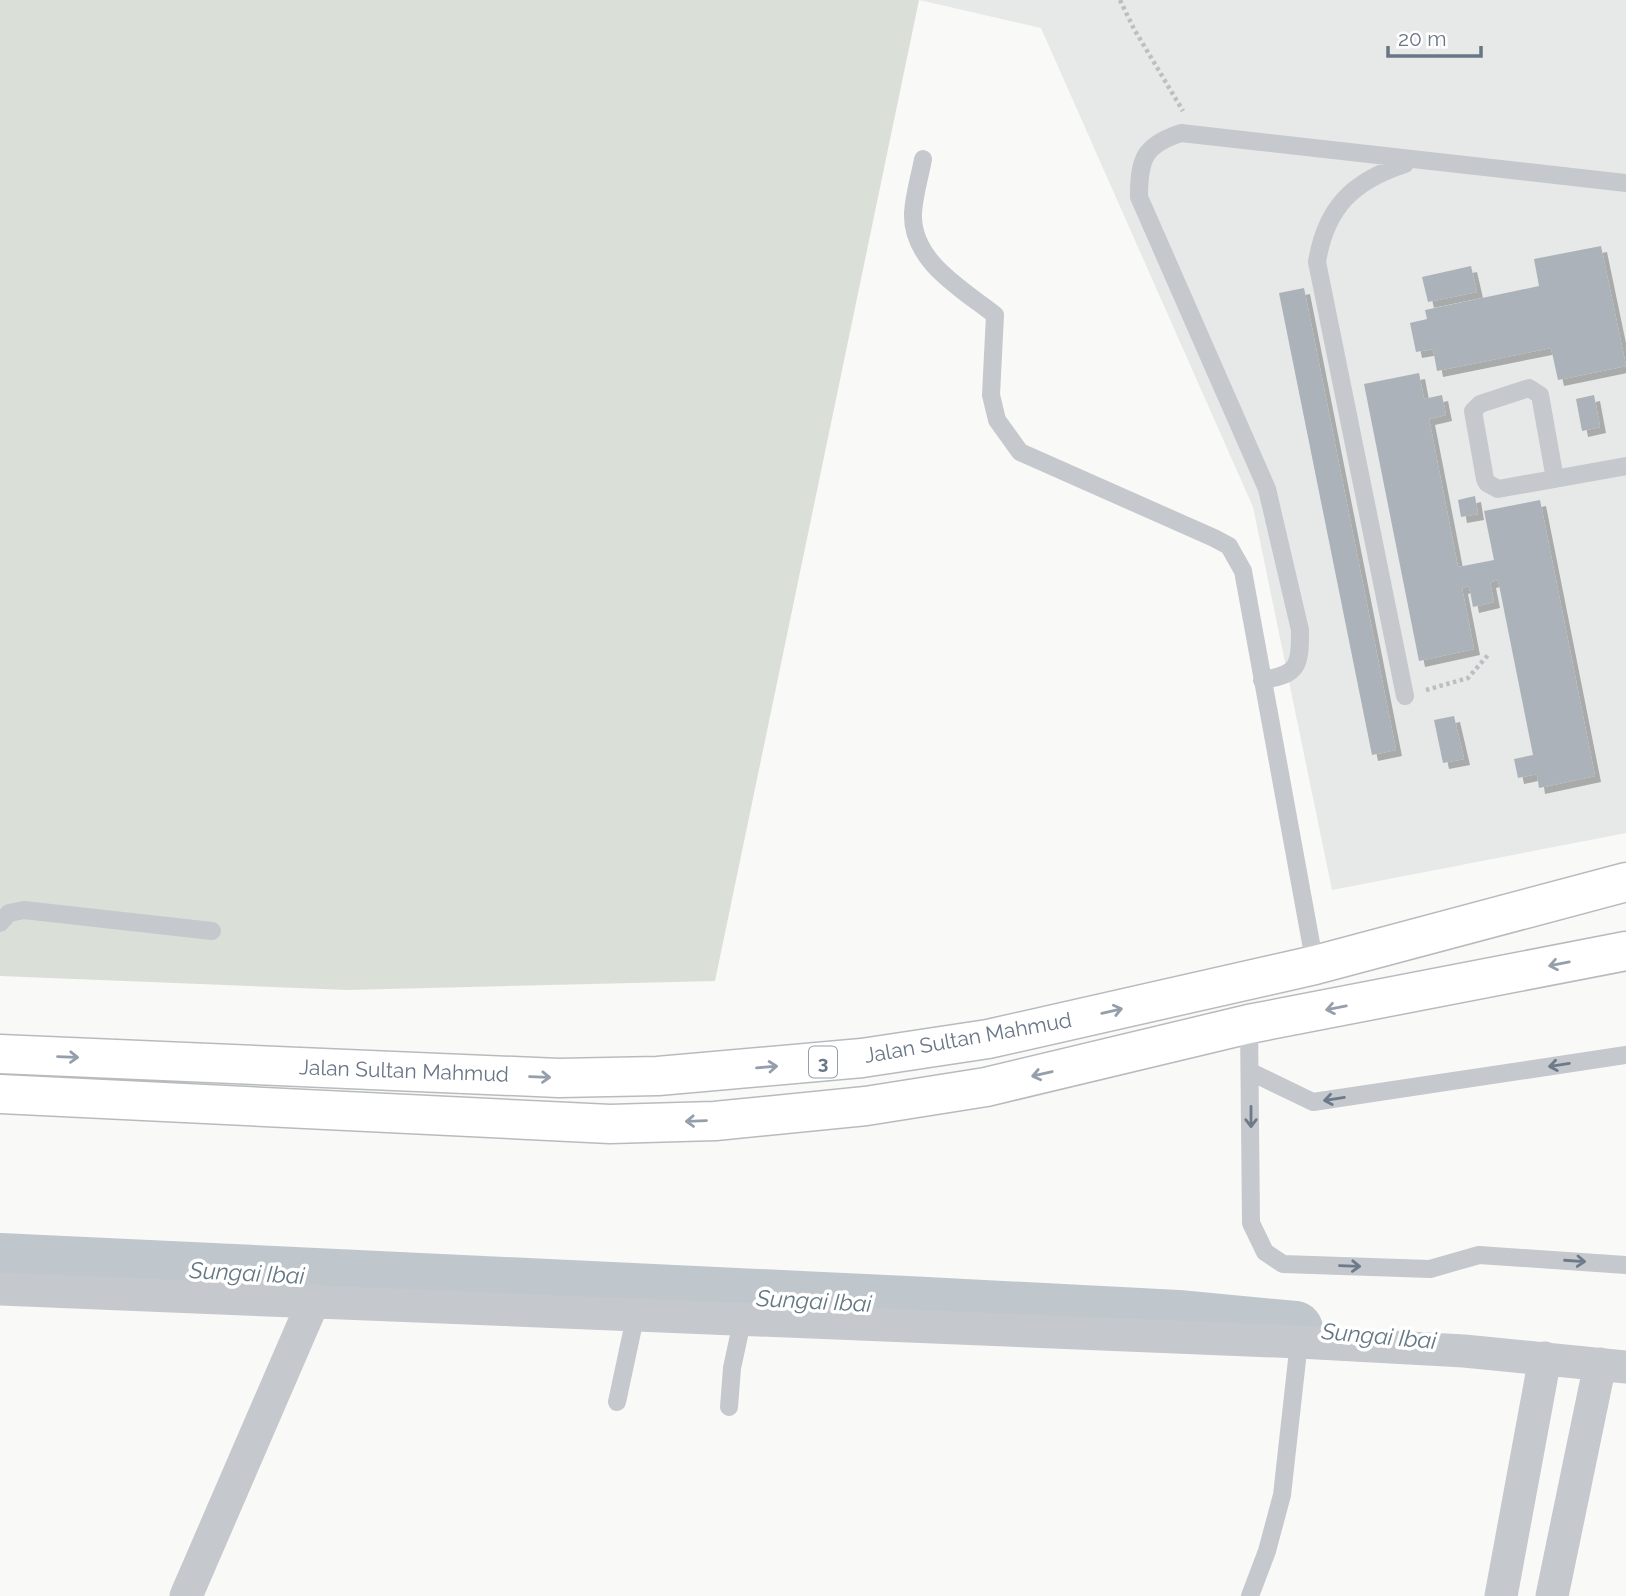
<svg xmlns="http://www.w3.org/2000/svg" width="1626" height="1596" viewBox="0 0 1626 1596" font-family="Raleway,sans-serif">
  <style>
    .built { fill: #e7e8e8 }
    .green { fill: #dae0d8 }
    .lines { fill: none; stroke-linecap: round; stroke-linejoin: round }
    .river { stroke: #bfc7cd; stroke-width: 56 }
    .building { fill: #abb2b9; filter: url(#shadow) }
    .trunk-casing { stroke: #b8bbbe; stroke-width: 41 }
    .path { stroke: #bcbfc2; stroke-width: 4.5; stroke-dasharray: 3.5 3.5; stroke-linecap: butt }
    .service { stroke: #c5c8cc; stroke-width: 18 }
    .minor { stroke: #c5c8cc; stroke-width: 33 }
    .trunk { stroke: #fff; stroke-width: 38 }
    .oneway { stroke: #959fab }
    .oneway2 { stroke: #6d7a8a }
    .labels { text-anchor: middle; stroke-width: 7; stroke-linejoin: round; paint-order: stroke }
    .shield { fill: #fff; stroke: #959fab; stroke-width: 2 }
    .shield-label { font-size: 19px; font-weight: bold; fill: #687687 }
    .street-label { font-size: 21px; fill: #687687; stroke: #fff }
    .water-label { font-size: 23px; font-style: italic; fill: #647783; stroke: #fff }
  </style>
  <defs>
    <filter id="shadow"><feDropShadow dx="6" dy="6" stdDeviation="0" flood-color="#0004"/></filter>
  </defs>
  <rect width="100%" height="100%" fill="#f9f9f7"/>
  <path class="built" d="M919 0H1626V833L1332 890 1253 507 1041 28Z"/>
  <path class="green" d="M0 0H919L715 981 347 990 0 976Z"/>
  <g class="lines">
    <path class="river" d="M0 1261 907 1304 1178 1318 1295 1329"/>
  </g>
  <path class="building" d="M1601 246 1626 366 1558 380 1551 348 1437 371 1433 349 1416 352 1410 323 1427 319 1425 310 1539 286 1534 259Z
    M1471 266 1477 292 1428 302 1422 277Z
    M1304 288 1396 750 1372 755 1279 293Z
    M1419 373 1424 399 1442 395 1446 415 1429 419 1458 567 1494 560 1484 511 1540 500 1595 776 1539 788 1537 774 1518 778 1514 759 1533 755 1498 580 1490 582 1494 602 1473 607 1469 586 1462 588 1474 649 1419 661 1364 384Z
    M1594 395 1600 427 1582 431 1576 399Z
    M1475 496 1478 514 1461 517 1458 500Z
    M1454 716 1464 759 1443 763 1434 720Z"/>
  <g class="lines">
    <defs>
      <path id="trunk" d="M0 1054 559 1078 658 1076 862 1058 988 1039 1315 965 1626 882
        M0 1094 610 1124 715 1121 866 1106 986 1087 1249 1024 1626 951"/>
    </defs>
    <use href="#trunk" class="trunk-casing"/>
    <path class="path" d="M1120 0 1134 29 1183 111
      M1426 690 1468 678 1488 655"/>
    <path class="service" d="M923 159C920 176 914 195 913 213 911 261 962 289 995 315L991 395 997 420 1020 452 1214 538 1229 546 1243 571 1315 965
      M1555 479 1540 395 1529 388 1480 404 1473 411 1485 479 1487 483 1498 489 1626 466
      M1262 680C1299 675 1300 665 1300 630L1267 489 1139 197C1139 159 1144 145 1181 133L1626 183
      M1405 696 1317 262C1326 207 1353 181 1405 164
      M0 923 9 913 24 910 212 931
      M1249 1024 1251 1223 1265 1252 1283 1264 1430 1269 1479 1255 1626 1265
      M1251 1072 1313 1102 1626 1055
      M617 1402 636 1313
      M729 1407 732 1368 743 1317
      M1250 1596 1267 1551 1282 1495 1299 1342"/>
    <path class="minor" d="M0 1289 1299 1342 1464 1351 1626 1367
      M186 1596 314 1300
      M1501 1596 1545 1358
      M1552 1596 1600 1364"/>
    <use href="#trunk" class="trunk"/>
  </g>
  <defs><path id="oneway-shaft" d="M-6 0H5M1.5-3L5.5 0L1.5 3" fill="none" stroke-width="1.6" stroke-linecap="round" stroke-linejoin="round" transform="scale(1.75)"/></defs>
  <g class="oneway">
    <use href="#oneway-shaft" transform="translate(1559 964) rotate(169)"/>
    <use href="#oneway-shaft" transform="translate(1336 1008) rotate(169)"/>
    <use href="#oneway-shaft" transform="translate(1112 1011) rotate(-13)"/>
    <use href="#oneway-shaft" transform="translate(68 1057) rotate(2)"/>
    <use href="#oneway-shaft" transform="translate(767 1067) rotate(-5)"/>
    <use href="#oneway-shaft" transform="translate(1042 1074) rotate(167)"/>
    <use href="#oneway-shaft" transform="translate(540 1077) rotate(2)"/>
    <use href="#oneway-shaft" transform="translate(696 1121) rotate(178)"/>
  </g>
  <g class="oneway2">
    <use href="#oneway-shaft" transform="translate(1559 1065) rotate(171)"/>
    <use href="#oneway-shaft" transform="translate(1334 1099) rotate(171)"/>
    <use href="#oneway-shaft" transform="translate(1251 1117) rotate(90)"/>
    <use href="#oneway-shaft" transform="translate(1575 1261) rotate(4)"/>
    <use href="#oneway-shaft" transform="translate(1350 1266) rotate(2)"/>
  </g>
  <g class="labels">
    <rect class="shield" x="809" y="1046.5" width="28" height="31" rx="5"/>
    <g class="shield-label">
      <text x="823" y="1069">3</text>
    </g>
    <g class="street-label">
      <text transform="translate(968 1038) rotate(-10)" y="7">Jalan Sultan Mahmud</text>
      <text transform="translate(404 1071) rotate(2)" y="7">Jalan Sultan Mahmud</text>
    </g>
    <g class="water-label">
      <text transform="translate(247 1273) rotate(3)" y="8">Sungai Ibai</text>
      <text transform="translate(814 1301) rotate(3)" y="8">Sungai Ibai</text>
      <text transform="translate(1379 1336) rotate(5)" y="8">Sungai Ibai</text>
    </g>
  </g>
  <path d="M1388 46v10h93v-10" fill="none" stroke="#687687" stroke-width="3.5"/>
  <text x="1398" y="46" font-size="21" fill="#687687" stroke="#ffffff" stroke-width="5" paint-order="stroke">20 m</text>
</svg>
